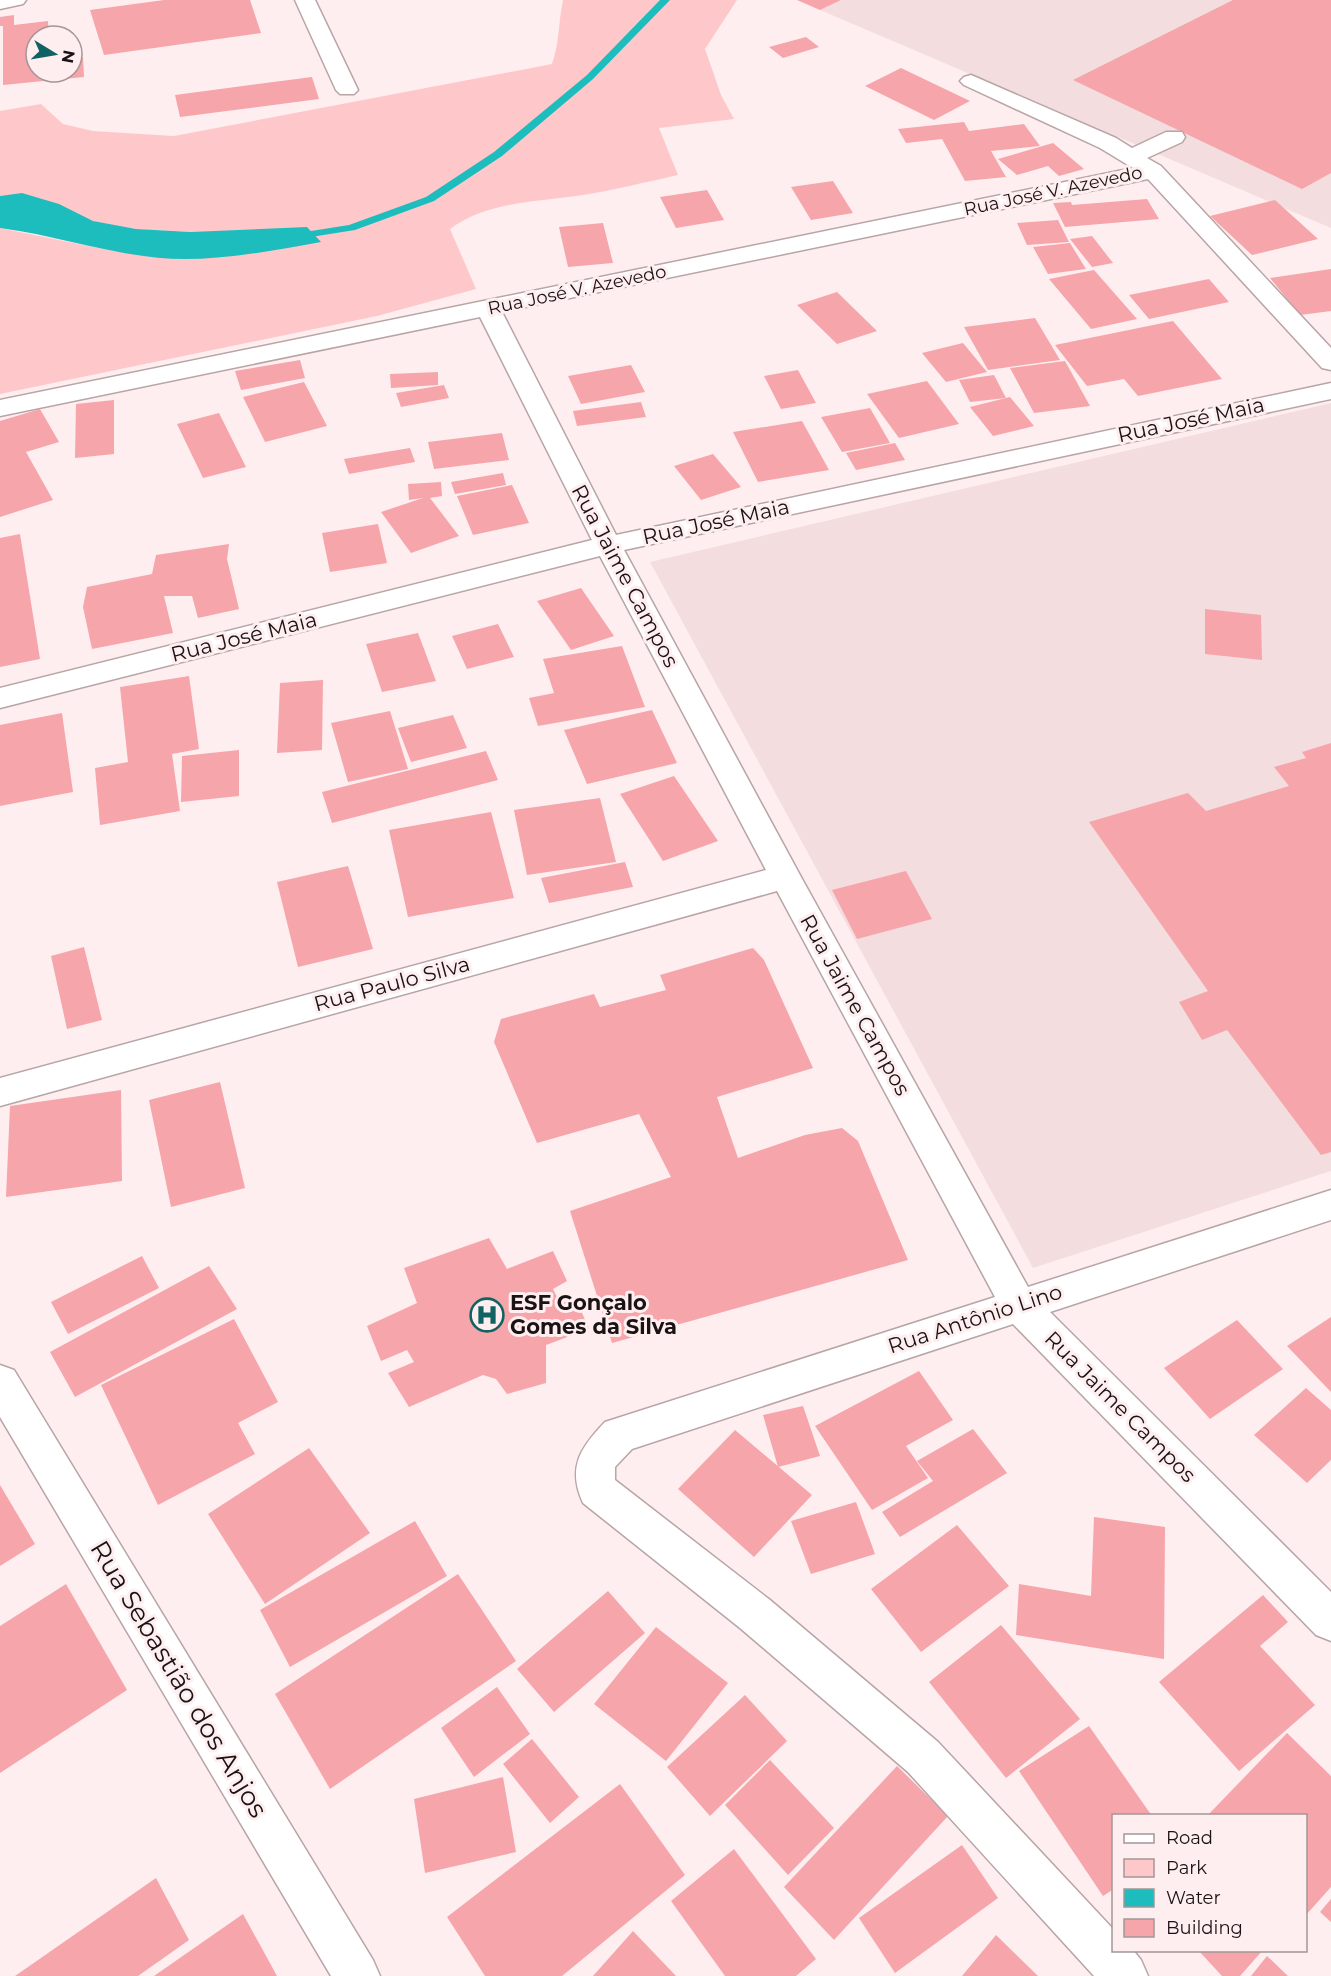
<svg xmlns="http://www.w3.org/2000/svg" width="1331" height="1976" viewBox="0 0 1331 1976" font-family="Montserrat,sans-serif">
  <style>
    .built { fill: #f4ddde }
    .green { fill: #fec8cb }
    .water { fill: #1dbdbd }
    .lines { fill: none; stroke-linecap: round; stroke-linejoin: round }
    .stream { fill: #1dbdbd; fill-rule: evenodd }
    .building { fill: #f6a5ab }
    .minor-casing { stroke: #b8a5a6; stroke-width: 3 }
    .minor { fill: #fff; fill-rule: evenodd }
    .labels { text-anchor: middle; stroke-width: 6; stroke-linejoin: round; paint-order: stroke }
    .far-street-label { font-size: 18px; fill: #1a1313; stroke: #ffeeef }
    .street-label { font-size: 21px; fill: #1a1313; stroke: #ffeeef }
    .poi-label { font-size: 21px; font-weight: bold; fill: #1a1313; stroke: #ffeeef; text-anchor: start }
    .near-street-label { font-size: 26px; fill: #1a1313; stroke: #ffeeef }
  </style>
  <rect width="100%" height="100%" fill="#ffeeef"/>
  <path class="built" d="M841 0H1331V228L820 10Z
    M1331 403V1171L1033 1268 650 562Z"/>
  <path class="green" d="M563 0H737L705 49 721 95 734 119 659 128 678 175C646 182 615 190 583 195 538 202 488 201 450 229L476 289 377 316 0 394V228L113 251 184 259 191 232C159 230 124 231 93 221 55 208 45 191 0 196V111L41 104 63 124 93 131 174 136 552 64C560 41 558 23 563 0Z"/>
  <path class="water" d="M22 193 59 204 93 221 136 229 191 232 307 227 321 242C277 250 230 259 185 259 122 259 62 236 0 228V196Z"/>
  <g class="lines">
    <path class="stream" d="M660 0H670L593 79 502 156 434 201 355 230 292 240 287 237 292 234 349 225 426 197 494 152 587 75Z"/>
  </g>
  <path class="building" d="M164 0H250L261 33 104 55 90 10Z
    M797 0H841L820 10Z
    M1233 0H1331V173L1302 189 1073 80Z
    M14 15V25L48 21 49 36H36V72H72V58L83 57 84 77 3 85V26H0V17Z
    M806 37 819 47 783 58 769 47Z
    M901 68 970 101 934 120 865 86Z
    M312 77 319 99 180 117 175 95Z
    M964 122 969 131 1024 124 1040 146 991 151 1006 177 965 181 942 139 906 143 898 129Z
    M1053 143 1084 169 1059 176 1048 166 1017 175 998 159Z
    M833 181 853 213 811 220 791 187Z
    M707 190 724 220 676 228 660 197Z
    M1147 199 1159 219 1065 227 1053 203 1071 202 1072 205Z
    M1275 200 1318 239 1252 255 1210 216Z
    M1058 220 1069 242 1027 245 1017 223Z
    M603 223 613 263 568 267 559 227Z
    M1092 236 1113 263 1092 267 1070 239Z
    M1070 243 1086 269 1048 274 1033 247Z
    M1331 269V311L1300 315 1270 278Z
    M1094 270 1137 319 1091 329 1049 279Z
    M1209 279 1229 302 1149 319 1129 295Z
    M837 292 877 331 837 344 797 305Z
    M1035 318 1060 360 988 370 964 327Z
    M1173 321 1222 379 1138 396 1124 379 1087 386 1055 345Z
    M963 343 987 372 946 382 922 353Z
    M300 360 305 378 241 390 235 371Z
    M1065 361 1090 406 1034 413 1010 368Z
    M631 365 645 392 581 404 568 376Z
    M798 370 816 403 781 409 764 376Z
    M438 372V385L391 388 390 374Z
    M994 375 1006 398 970 402 959 380Z
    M927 381 959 424 899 438 867 394Z
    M304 382 327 426 265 442 243 397Z
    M444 385 449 398 401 407 396 393Z
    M1010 397 1034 426 993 436 970 407Z
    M114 400V454L75 458 76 404Z
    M641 402 646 417 577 426 573 411Z
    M870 408 890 443 842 452 821 417Z
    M40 409 59 442 26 452 53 500 0 517V421Z
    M219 413 246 467 203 478 177 424Z
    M802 421 829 470 758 482 733 432Z
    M502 433 509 460 434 469 428 442Z
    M895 443 905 460 856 470 846 453Z
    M410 448 415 462 349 474 344 459Z
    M713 454 741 487 701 500 674 466Z
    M503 473 506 485 455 494 451 482Z
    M441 482 442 496 430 498 459 536 411 553 381 512 423 498 409 500 408 484Z
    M512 485 529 523 473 535 457 496Z
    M378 524 387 563 330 572 322 533Z
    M20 534 40 659 0 667V538Z
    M229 544 227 559 239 609 198 618 192 596H164L173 633 92 649 83 607 87 587 152 574 156 555Z
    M581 588 614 636 571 650 537 601Z
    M1205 609 1261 615 1262 660 1205 654Z
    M498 624 514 657 467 669 452 636Z
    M418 633 436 681 382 692 366 644Z
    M622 646 645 707 538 726 529 698 554 693 543 659Z
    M189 676 199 749 172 754 180 811 100 825 95 768 128 762 120 687Z
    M323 680 322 750 277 753 280 683Z
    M652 710 677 763 587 784 564 730Z
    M390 711 408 769 348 782 331 723Z
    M62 713 73 792 0 806V725Z
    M453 715 467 748 411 762 398 728Z
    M1331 743V1152L1321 1155 1227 1030 1202 1040 1179 1002 1208 991 1089 822 1188 793 1206 811 1289 786 1274 767 1306 758 1302 752Z
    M239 750V796L181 802 182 756Z
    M486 751 498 780 332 823 322 792Z
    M674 776 718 841 663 861 620 794Z
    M600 798 616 862 527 875 514 810Z
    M491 812 514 898 408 917 389 830Z
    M625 862 633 887 549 903 541 878Z
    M348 866 373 949 298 967 277 882Z
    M906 871 932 919 857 939 832 890Z
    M84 947 102 1020 67 1029 51 956Z
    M753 948 764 960 813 1068 717 1097 738 1158 805 1135 842 1128 858 1141 908 1260 612 1343 570 1211 671 1177 639 1114 537 1143 494 1042 501 1019 594 994 600 1007 666 990 660 975Z
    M220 1082 245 1188 171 1207 149 1100Z
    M121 1090 122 1181 6 1197 10 1106Z
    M489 1238 507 1269 553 1251 567 1281 553 1289 560 1303 576 1299 589 1329 546 1345V1383L507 1394 496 1379 483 1375 409 1407 388 1373 414 1362 407 1350 381 1361 367 1326 417 1303 404 1268Z
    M142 1256 159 1288 68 1334 51 1302Z
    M209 1266 237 1309 75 1397 50 1352Z
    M1331 1317V1392L1287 1346Z
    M234 1319 278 1402 238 1423 255 1454 158 1505 101 1385Z
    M1237 1320 1283 1369 1210 1419 1164 1368Z
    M919 1371 953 1420 906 1446 928 1478 872 1510 815 1426Z
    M1306 1388 1331 1410V1460L1307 1483 1254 1435Z
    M803 1406 820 1456 778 1467 763 1415Z
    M973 1429 1007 1473 900 1537 882 1512 933 1481 917 1461Z
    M735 1430 812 1495 754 1557 678 1489Z
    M309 1448 370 1533 265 1604 208 1514Z
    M0 1485 35 1544 0 1566Z
    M856 1502 875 1554 811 1574 791 1521Z
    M1094 1517 1165 1527 1164 1659 1016 1635 1019 1584 1091 1596Z
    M415 1521 447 1576 290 1667 260 1610Z
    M957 1525 1009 1586 921 1652 871 1589Z
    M458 1574 516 1661 330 1789 275 1694Z
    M66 1584 127 1690 0 1773V1626Z
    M608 1591 645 1633 554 1712 517 1669Z
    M1263 1595 1288 1622 1260 1646 1315 1705 1239 1771 1159 1682Z
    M1001 1625 1080 1719 1006 1778 929 1682Z
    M656 1627 728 1683 666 1761 594 1704Z
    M497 1687 530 1734 474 1777 441 1728Z
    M745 1695 787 1741 710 1816 667 1767Z
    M1089 1726 1152 1816H1114V1889L1103 1896 1019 1771Z
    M1287 1733 1331 1776V1887L1306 1915V1816H1207Z
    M532 1739 579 1797 550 1823 503 1764Z
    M770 1760 834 1828 788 1875 725 1805Z
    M897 1766 948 1816 834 1940 784 1887Z
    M503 1777 516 1852 425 1873 414 1799Z
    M620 1784 685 1875 562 1976H485L447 1917Z
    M962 1845 998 1898 895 1973 859 1918Z
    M734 1849 816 1959 796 1976H725L671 1901Z
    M156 1878 189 1940 138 1976H15Z
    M1331 1899V1922L1320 1912Z
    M243 1914 277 1976H154Z
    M633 1931 676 1976H593Z
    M996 1935 1038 1976H962Z
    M1198 1950H1263L1240 1976H1222Z
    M1267 1956 1288 1976H1251Z"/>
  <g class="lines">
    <defs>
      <path id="minor" d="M0 0H26L23 4 0 9Z
        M295 0H315L358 90 354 94H340L336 90Z
        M971 75 1116 138 1132 148 1166 132H1182L1185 137 1182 142 1147 158 1161 166 1331 348V370L1322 368 1148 179 502 312 616 535 1331 383V399L624 550 801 877 1028 1287 1331 1190V1220L1050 1312 1331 1592V1641L1316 1635 1013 1324 632 1449 615 1467V1480L770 1600 938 1742 1114 1930V1950H1133L1141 1960 1148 1976H1094L908 1772 740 1628 583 1503C567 1468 580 1448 605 1422L995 1297 777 891 0 1106V1078L766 870 600 556 0 708V688L592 540 480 317 0 416V400L1133 168 1100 148 964 85 960 81 964 77Z
        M0 1365 14 1370 373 1960 380 1976H331L0 1417Z"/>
    </defs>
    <use href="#minor" class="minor-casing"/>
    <use href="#minor" class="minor"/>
  </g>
  <defs>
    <symbol id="hospital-ring" viewBox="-11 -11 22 22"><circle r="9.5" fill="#ffeeef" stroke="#116262" stroke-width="1.5"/><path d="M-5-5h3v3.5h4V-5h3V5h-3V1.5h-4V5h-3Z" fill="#116262"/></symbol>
  </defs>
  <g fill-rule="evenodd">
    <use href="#hospital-ring" x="468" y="1296" width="38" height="38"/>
  </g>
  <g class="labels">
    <g class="far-street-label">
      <text transform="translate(1053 191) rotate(-12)" y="6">Rua José V. Azevedo</text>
      <text transform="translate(577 290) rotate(-12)" y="6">Rua José V. Azevedo</text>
    </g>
    <g class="street-label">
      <text transform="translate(1191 420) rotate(-12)" y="7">Rua José Maia</text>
      <text transform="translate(716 522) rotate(-12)" y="7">Rua José Maia</text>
      <text transform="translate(625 576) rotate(62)" y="7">Rua Jaime Campos</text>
      <text transform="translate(244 637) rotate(-14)" y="7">Rua José Maia</text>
      <text transform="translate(392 984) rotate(-15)" y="7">Rua Paulo Silva</text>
      <text transform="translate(855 1005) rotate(61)" y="7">Rua Jaime Campos</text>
      <text transform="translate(975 1319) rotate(-18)" y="7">Rua Antônio Lino</text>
      <text transform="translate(1120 1407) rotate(45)" y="7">Rua Jaime Campos</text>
    </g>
    <g class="poi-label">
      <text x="510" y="1310">ESF Gonçalo<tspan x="510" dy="24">Gomes da Silva</tspan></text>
    </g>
    <g class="near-street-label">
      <text transform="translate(179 1679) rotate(59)" y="9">Rua Sebastião dos Anjos</text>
    </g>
  </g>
  <rect x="1112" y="1814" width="195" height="138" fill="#ffeeef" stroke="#a39697" stroke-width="1.5"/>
  <rect x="1124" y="1834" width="30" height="9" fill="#ffffff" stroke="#a39697" stroke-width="1.5"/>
  <text x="1166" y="1844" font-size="18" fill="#1a1313">Road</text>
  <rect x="1124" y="1859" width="30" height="18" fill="#fec8cb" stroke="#a39697" stroke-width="1.5"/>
  <text x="1166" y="1874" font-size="18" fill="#1a1313">Park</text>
  <rect x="1124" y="1889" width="30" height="18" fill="#1dbdbd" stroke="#a39697" stroke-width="1.5"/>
  <text x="1166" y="1904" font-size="18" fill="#1a1313">Water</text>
  <rect x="1124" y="1919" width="30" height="18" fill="#f6a5ab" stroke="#a39697" stroke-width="1.5"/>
  <text x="1166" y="1934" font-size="18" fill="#1a1313">Building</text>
  <g transform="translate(54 54) rotate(101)"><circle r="28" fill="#ffeeef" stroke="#a39697" stroke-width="1.5"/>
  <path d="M0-4.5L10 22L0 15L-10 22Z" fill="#116262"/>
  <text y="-9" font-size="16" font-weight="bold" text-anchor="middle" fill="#1a1313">N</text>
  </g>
</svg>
